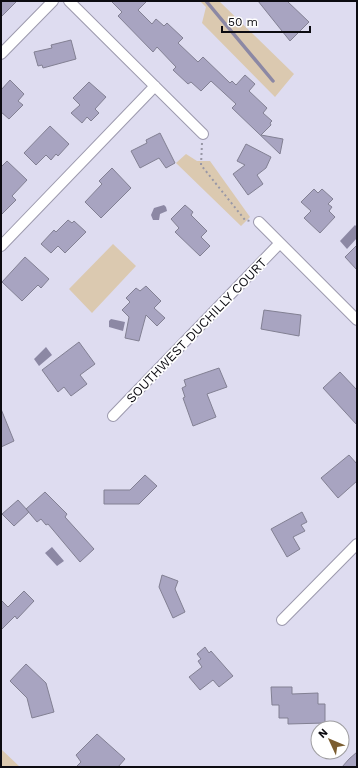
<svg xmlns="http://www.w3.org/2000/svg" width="358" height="768" viewBox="0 0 358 768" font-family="'Work Sans',sans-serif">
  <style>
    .green { fill: #dbc9b0 }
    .water { fill: #8c88a4 }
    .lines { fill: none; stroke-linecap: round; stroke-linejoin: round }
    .stream { stroke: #8c88a4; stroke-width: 3.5 }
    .building { fill: #a8a4c1; stroke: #828093 }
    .minor-casing { stroke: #9c99ad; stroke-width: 12 }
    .path { stroke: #9897a6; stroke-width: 2; stroke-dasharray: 2 3; stroke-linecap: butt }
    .minor { stroke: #fff; stroke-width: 10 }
    .labels { text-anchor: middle; stroke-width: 3.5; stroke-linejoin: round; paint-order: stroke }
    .street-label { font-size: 13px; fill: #0c0b11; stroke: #fff }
  </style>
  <rect width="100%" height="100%" fill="#dedcf0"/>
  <path class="green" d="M200 1H219L294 74 275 97 202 23 206 7Z
    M186 154 197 161H210L250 217 241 226 176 163Z
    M113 244 136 266 92 313 69 289Z
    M1 749 20 767H1Z"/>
  <path class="water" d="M164 205 166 207 167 211 160 214 159 220H153L151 215 154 208Z
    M355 225 357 227V238L347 249 340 241Z
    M111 319 125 322 123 331 109 327V321Z
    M46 347 52 355 39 366 34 359Z
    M52 547 64 561 57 566 45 553Z"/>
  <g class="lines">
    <path class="stream" d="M206 1 273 81"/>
  </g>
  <path class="building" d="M1 1H17L1 17Z
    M111 1H147L138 10 152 24 156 19 164 26 167 23 183 38 178 43 198 62 203 57 230 83 232 81 236 85 245 75 255 84 249 91 267 108 263 113 272 121 270 123 271 125 261 135 283 139 280 154 232 108 236 104 211 81 201 91 191 82 188 84 173 70 176 67 157 47 153 52 118 16 122 12Z
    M258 1H287L309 22 290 41Z
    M71 40 76 59 43 68 42 65 38 66 34 52 52 48 51 45Z
    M10 80 24 94 18 101 23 105 9 119 1 112V90Z
    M89 82 106 97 95 109 99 113 91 121 87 117 82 123 71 113 80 105 73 98Z
    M50 126 69 144 58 156 56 154 51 160 46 155 36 165 24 153Z
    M160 133 175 163 166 168 159 158 140 168 131 151 147 143 146 140Z
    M246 144 271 157 266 168 257 175 263 184 248 195 233 174 245 165 237 161Z
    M7 161 27 180 12 196 16 200 1 215V167Z
    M112 168 131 188 101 218 85 202 102 184 99 181Z
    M314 189 318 193 322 189 333 199 328 204 332 207 329 211 335 217 320 233 304 218 311 211 301 202Z
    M185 205 193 212 191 215 207 231 201 237 210 246 200 256 175 232 179 228 171 219Z
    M68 220 72 223 74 221 86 232 65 253 58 246 51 253 41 244 54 230 56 232Z
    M357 245V270L345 257Z
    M25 257 49 279 41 288 38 285 22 301 2 282Z
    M146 286 161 301 154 308 165 318 157 326 146 315 139 341 125 338 129 317 122 310 130 302 126 298 136 288 140 291Z
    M264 310 301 315 299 336 261 329Z
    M79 342 95 364 80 375 87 384 71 396 64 387 58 392 42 370Z
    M219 368 227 387 207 394 216 417 193 426 183 398 185 397 182 388 186 386 184 380Z
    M340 372 357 390V425L323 388Z
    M1 409 14 441 1 447Z
    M349 455 357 464V481L338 498 321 478Z
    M145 475 157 486 139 504H104V490H130Z
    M45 492 67 514 65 517 94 549 80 562 48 524 46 525 41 519 37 522 26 509Z
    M18 500 29 512 14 526 2 514Z
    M302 512 307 522 301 525 305 531 293 537 300 549 287 557 271 529Z
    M162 575 178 581 175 589 185 612 173 618 159 587Z
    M24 591 34 601 17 619 15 616 1 630V600L8 607Z
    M205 647 209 653 211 651 233 676 219 687 213 680 200 690 189 677 202 667 198 661 201 659 197 654Z
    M26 664 46 683 54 712 32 718 27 698 10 681Z
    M271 687H292V694L318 693V704H325V723L288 724V718H279V705H272Z
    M97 734 125 759 118 767H76L81 762 76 755Z
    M357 752V767H342L349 759Z"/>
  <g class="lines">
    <defs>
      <path id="minor" d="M69 1 203 134
        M1 54 53 1
        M259 222 357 320
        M1 246 155 86
        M113 416 280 243
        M282 620 357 544"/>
    </defs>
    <use href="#minor" class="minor-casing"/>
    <path class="path" d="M202 143 201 165 245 220 250 221"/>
    <use href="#minor" class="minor"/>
  </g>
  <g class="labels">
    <g class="street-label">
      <text transform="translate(196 330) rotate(-46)" y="5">SOUTHWEST DUCHILLY COURT</text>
    </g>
  </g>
  <rect width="358" height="768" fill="none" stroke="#0c0b11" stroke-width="4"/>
  <g transform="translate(330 740) rotate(314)"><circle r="19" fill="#ffffff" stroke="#9e9da0"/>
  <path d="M0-3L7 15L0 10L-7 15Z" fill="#7b5d31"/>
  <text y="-6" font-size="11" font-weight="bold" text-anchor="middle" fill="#0c0b11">N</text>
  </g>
  <path d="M222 26v6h88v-6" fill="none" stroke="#0c0b11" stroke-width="2"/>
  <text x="228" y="26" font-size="12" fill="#0c0b11" stroke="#ffffff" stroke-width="3" paint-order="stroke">50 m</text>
</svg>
